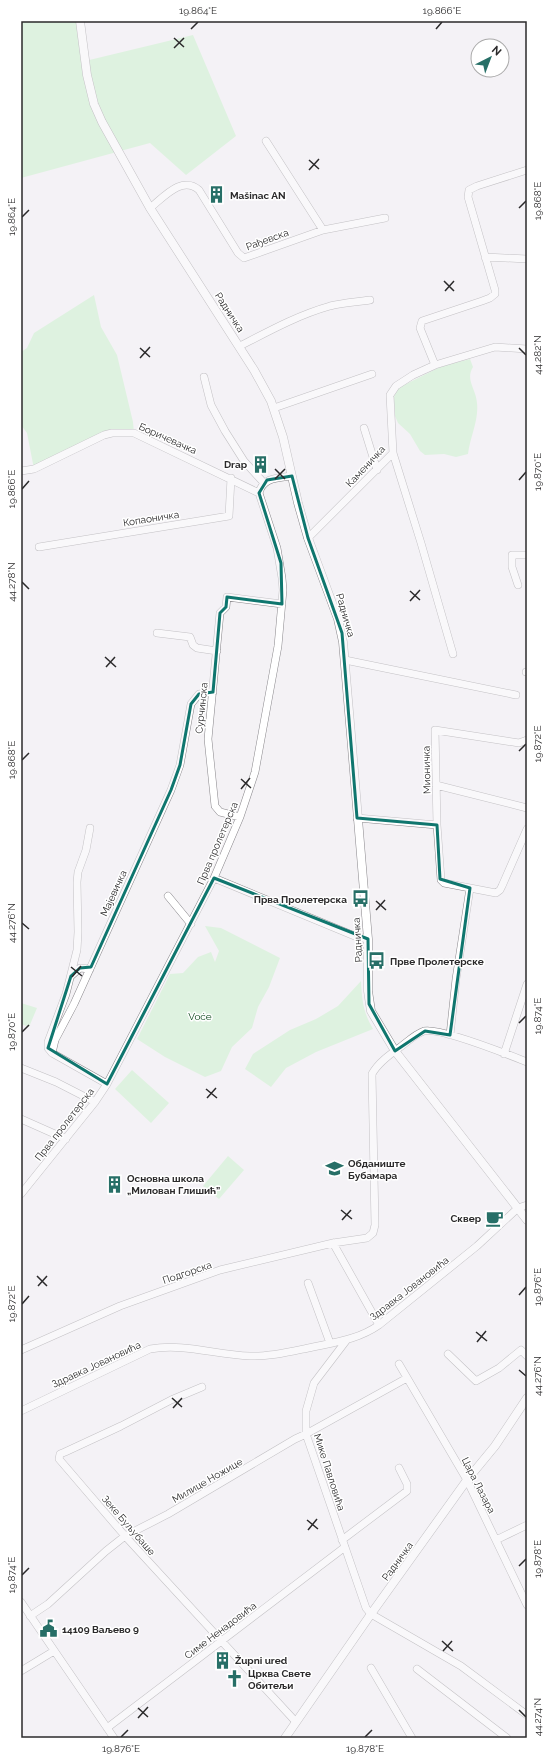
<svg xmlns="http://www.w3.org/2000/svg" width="548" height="1759" viewBox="0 0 548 1759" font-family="Raleway,sans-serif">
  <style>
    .green { fill: #c4f1c6 }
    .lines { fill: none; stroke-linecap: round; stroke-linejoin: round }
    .minor-casing { stroke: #88868a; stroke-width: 8 }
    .tertiary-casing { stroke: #88868a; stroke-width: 9 }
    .minor { stroke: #fff; stroke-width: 7 }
    .tertiary { stroke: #fff; stroke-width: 8 }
    .marked { fill: none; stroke: #0f766e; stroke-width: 3; stroke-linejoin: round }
    .ticks { fill: none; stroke: #2b2a2b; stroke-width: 1.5 }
    .labels { text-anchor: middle; stroke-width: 3; stroke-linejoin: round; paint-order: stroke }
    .poi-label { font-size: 10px; font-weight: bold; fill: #2b2a2b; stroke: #fff; text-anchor: start }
    .street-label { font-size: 10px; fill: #2b2a2b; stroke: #fff }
    .park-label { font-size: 10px; fill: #074416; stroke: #fff }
    .neatline { fill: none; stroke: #2b2a2b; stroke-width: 1.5 }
    .ticks-label { font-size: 10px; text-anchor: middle; fill: #2b2a2b }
  </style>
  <rect width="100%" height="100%" fill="#f4f2f5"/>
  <path class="green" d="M21 21H77L81 62 193 35 236 136 186 175 150 143 21 178Z
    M94 295 101 327 117 355 133 422 134 433H112L34 469 27 433 21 425V352L27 348 34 333Z
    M470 359 473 367C465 380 476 389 477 403 479 420 470 437 468 454L456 457 444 454 425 455 420 451 410 434 398 423 395 416 394 397 398 388 442 366Z
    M205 926 221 928 280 958 269 987 258 1007 252 1028 232 1047 221 1071 205 1077 165 1057 137 1039 170 974 183 973 198 957 211 952 215 962 219 951Z
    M361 981C362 1000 363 1012 373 1029L316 1052 286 1068 271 1087 245 1069 253 1054 290 1030 316 1019 338 1006Z
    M21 1003 37 1008 29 1027 21 1024Z
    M132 1070 169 1103 151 1123 115 1089Z
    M228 1156 244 1170 219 1199 203 1186Z"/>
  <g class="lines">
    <defs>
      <path id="minor" d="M266 141 323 230
        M150 208C164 197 182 175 199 190L238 253 244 258 323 230 385 218
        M485 257 527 259
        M240 346C269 331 298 315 330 306 343 303 357 302 370 300
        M435 365 420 328 422 321 482 301 490 298 495 294V290L468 197 469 190 477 186 527 170
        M204 377 211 405 225 431 244 461 264 483
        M274 408 372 374
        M364 428 377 470
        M21 471 34 469 104 435 112 433H134L259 493
        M308 538 393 453
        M39 547 229 516 231 478
        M518 585 512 567V555H527
        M157 633 190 637 193 645 197 648 217 651
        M453 654 421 543 393 453 390 395 396 386 413 375 435 365 495 347 527 349
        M345 660 516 695
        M526 672H527
        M436 785 527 808
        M240 817 220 812 215 806 208 739 220 613 226 607 227 597 282 604
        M357 818 437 825 435 730 519 743 527 740
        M437 825 441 880 444 883 496 893 500 890 502 886 527 829
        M214 878 357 937 368 939
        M168 896 191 924
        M71 976 80 968 90 969
        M450 1035 456 979 470 888
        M52 1053 48 1048V1042L66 994 77 950 78 932 77 882 78 872 86 850 90 828
        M504 1054 527 984
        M21 1068 56 1082 95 1102
        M107 1084 52 1053 55 1040 74 1004 171 790 180 765 191 704 199 694 213 692
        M21 1119 66 1139
        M21 1194 95 1102 107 1084 214 878 240 817 255 772 278 646 283 590 282 578 277 548 259 493C263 477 278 478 292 476
        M333 1243 379 1325
        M308 1283 330 1343
        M346 1341 314 1383 306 1411V1434L366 1608 371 1614 461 1666 527 1715
        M21 1350 120 1306 220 1270 333 1243 367 1238 373 1233 375 1225 372 1074C378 1063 389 1055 399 1048 406 1043 415 1034 424 1031 440 1027 509 1055 527 1062
        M448 1354 476 1381 499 1368 521 1350 527 1356
        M399 1364 467 1480 527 1605
        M202 1387 171 1400 121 1426 65 1452 60 1454 59 1459 125 1536 296 1722
        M21 1411 150 1349C184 1343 216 1355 250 1356 271 1357 293 1351 313 1347 337 1342 359 1339 379 1325L477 1246 518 1208 527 1205
        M342 1540 407 1491V1484L399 1468
        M496 1540 527 1525
        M21 1602 114 1738
        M30 1616 48 1604 106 1551 125 1536 168 1514 295 1439 306 1434 407 1378
        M371 1668 412 1738
        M417 1669 507 1738
        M21 1671 54 1651
        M107 1728 345 1547"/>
      <path id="tertiary" d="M80 21 87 75 94 104 102 122 150 208 254 370 271 401 283 437 298 503 308 538 338 619 343 642 351 735 368 939V991L371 1011 395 1051 527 1220
        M285 1738 371 1614 467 1480 495 1446 527 1398"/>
    </defs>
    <use href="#minor" class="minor-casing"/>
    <use href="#tertiary" class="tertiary-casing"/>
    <use href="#minor" class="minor"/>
    <use href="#tertiary" class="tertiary"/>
  </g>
  <path d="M0 0H548V1759H0ZM292 476 308 538 342 633 357 818 437 825 440 879 470 888 450 1035 425 1031 395 1051 369 1004 368 939 214 878 107 1084 48 1048 71 976 80 968 91 967 171 790 180 765 191 704 199 694 213 692 220 613 226 607 227 597 282 604 281 563 259 493 267 480Z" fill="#f4f2f5" fill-opacity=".55" fill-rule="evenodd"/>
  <path class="marked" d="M292 476 308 538 342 633 357 818 437 825 440 879 470 888 450 1035 425 1031 395 1051 369 1004 368 939 214 878 107 1084 48 1048 71 976 80 968 91 967 171 790 180 765 191 704 199 694 213 692 220 613 226 607 227 597 282 604 281 563 259 493 267 480Z"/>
  <path class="ticks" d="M191 29 198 22M436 29 442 22M174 38 184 47M174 48 184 38M309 160 319 169M309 170 319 159M519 208 526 201M22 217 29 210M444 281 454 291M445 291 454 281M140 348 150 357M519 348 526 355M140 358 150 347M275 469 285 479M275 479 285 469M519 480 526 472M22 489 29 481M22 582 29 589M410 591 420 600M410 601 420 590M105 657 116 667M106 667 115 657M519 751 526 744M22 760 29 753M241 779 251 788M241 789 250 778M376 901 386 910M376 910 385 900M22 923 29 929M71 967 82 976M72 977 81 966M519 1023 526 1016M22 1032 29 1025M206 1089 217 1098M207 1098 216 1088M341 1210 352 1219M342 1220 351 1210M37 1276 47 1286M38 1286 47 1276M519 1295 526 1287M22 1304 29 1296M476 1332 487 1341M477 1342 486 1331M519 1370 526 1376M172 1398 182 1407M173 1408 182 1398M307 1520 318 1529M308 1530 317 1519M519 1566 526 1559M22 1575 29 1568M442 1641 453 1651M443 1651 452 1641M138 1708 148 1717M519 1710 526 1717M138 1718 148 1707M121 1737 128 1730M365 1737 372 1730"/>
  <defs>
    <symbol id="building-bare" viewBox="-9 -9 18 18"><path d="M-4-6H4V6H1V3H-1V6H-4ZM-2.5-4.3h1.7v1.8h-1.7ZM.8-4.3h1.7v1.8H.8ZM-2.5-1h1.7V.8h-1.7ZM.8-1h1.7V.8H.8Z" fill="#276f67" stroke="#fff" stroke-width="2.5" paint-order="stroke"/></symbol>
    <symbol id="bus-bare" viewBox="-9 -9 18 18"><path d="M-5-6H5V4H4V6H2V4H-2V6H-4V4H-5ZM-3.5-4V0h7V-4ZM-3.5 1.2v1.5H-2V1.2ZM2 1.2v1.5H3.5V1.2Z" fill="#276f67" stroke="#fff" stroke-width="2.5" paint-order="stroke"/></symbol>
    <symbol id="school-bare" viewBox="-9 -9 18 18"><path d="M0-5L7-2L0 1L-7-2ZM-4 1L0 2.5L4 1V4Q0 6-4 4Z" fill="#276f67" stroke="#fff" stroke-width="2.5" paint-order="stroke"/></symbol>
    <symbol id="cafe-bare" viewBox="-9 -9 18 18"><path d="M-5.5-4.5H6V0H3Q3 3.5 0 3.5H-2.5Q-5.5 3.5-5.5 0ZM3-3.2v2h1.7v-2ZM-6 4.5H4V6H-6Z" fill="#276f67" stroke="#fff" stroke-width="2.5" paint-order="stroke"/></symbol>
    <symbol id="civic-bare" viewBox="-9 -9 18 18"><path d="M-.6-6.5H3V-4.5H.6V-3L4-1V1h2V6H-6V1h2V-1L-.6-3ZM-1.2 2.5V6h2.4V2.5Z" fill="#276f67" stroke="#fff" stroke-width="2.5" paint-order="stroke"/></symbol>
    <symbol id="church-bare" viewBox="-9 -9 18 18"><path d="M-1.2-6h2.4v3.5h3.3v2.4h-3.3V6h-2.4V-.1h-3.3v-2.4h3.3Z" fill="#276f67" stroke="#fff" stroke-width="2.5" paint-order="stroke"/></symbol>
  </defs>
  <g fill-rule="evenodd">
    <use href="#building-bare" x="204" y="182" width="25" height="25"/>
    <use href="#building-bare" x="248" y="452" width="25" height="25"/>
    <use href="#bus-bare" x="348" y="886" width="25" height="25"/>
    <use href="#bus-bare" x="364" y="948" width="25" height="25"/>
    <use href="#school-bare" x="322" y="1156" width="25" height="25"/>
    <use href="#building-bare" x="102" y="1172" width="25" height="25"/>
    <use href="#cafe-bare" x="482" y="1206" width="25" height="25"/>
    <use href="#civic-bare" x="36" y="1616" width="25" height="25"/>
    <use href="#building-bare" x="210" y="1648" width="25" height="25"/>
    <use href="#church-bare" x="222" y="1666" width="25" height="25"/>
  </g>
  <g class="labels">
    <g class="poi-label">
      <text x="230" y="199">Mašinac AN</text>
      <text x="247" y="468" text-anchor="end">Drap</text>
      <text x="347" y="903" text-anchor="end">Прва Пролетерска</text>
      <text x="390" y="965">Прве Пролетерске</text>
      <text x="348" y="1167">Обданиште<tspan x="348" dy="12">Бубамара</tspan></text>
      <text x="127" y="1182">Основна школа<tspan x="127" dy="12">„Милован Глишић”</tspan></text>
      <text x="481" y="1222" text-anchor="end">Сквер</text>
      <text x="62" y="1633">14109 Ваљево 9</text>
      <text x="235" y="1664">Župni ured</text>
      <text x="248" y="1677">Црква Свете<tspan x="248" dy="12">Обитељи</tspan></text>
    </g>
    <g class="street-label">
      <text transform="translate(267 239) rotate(-20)" y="4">Рађевска</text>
      <text transform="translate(230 312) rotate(57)" y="4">Радничка</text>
      <text transform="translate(168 438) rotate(24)" y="4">Боричевачка</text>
      <text transform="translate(365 466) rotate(-47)" y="4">Каменичка</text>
      <text transform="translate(151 518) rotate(-9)" y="4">Копаоничка</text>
      <text transform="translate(346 615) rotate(74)" y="4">Радничка</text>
      <text transform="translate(201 708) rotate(-84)" y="4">Сурчинска</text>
      <text transform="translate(426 770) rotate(-91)" y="4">Мионичка</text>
      <text transform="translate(217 843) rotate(-67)" y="4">Прва пролетерска</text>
      <text transform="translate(113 893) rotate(-65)" y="4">Мајевичка</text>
      <text transform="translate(357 940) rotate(-93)" y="4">Радничка</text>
      <text transform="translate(64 1124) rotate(-52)" y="4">Прва пролетерска</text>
      <text transform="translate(187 1272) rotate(-19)" y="4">Подгорска</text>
      <text transform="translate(409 1288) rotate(-38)" y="4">Здравка Јовановића</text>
      <text transform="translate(96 1364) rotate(-25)" y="4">Здравка Јовановића</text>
      <text transform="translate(330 1472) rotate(72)" y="4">Мике Павловића</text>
      <text transform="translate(207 1480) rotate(-30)" y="4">Милице Ножице</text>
      <text transform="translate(479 1485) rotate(63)" y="4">Цара Лазара</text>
      <text transform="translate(129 1525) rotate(49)" y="4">Зеке Буљубаше</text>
      <text transform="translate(397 1561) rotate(-54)" y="4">Радничка</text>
      <text transform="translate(220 1630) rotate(-37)" y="4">Симе Ненадовића</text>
    </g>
    <g class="park-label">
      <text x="200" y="1020">Voće</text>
    </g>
  </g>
  <rect width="548" height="1759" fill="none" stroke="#ffffff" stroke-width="44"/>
  <g transform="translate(490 58) rotate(42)"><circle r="19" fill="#ffffff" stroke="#aaaaaa"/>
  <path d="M0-3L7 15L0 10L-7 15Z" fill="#276f67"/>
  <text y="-6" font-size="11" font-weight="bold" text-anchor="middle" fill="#2b2a2b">N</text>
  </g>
  <rect x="22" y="22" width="504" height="1715" class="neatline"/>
  <g class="ticks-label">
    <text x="198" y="14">19.864°E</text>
    <text x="442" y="14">19.866°E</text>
    <text transform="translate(537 201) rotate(-90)" y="4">19.868°E</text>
    <text transform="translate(11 217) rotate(-90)" y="4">19.864°E</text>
    <text transform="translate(537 355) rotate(-90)" y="4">44.282°N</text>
    <text transform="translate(537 472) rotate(-90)" y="4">19.870°E</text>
    <text transform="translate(11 489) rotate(-90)" y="4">19.866°E</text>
    <text transform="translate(11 582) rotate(-90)" y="4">44.278°N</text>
    <text transform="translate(537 744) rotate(-90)" y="4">19.872°E</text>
    <text transform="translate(11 760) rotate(-90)" y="4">19.868°E</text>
    <text transform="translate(11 923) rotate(-90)" y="4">44.276°N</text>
    <text transform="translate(537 1016) rotate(-90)" y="4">19.874°E</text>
    <text transform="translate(11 1032) rotate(-90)" y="4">19.870°E</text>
    <text transform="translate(537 1287) rotate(-90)" y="4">19.876°E</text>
    <text transform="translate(11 1304) rotate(-90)" y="4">19.872°E</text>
    <text transform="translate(537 1376) rotate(-90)" y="4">44.276°N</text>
    <text transform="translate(537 1559) rotate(-90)" y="4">19.878°E</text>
    <text transform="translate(11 1575) rotate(-90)" y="4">19.874°E</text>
    <text transform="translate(537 1717) rotate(-90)" y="4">44.274°N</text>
    <text x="121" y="1752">19.876°E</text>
    <text x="365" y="1752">19.878°E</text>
  </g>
</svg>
